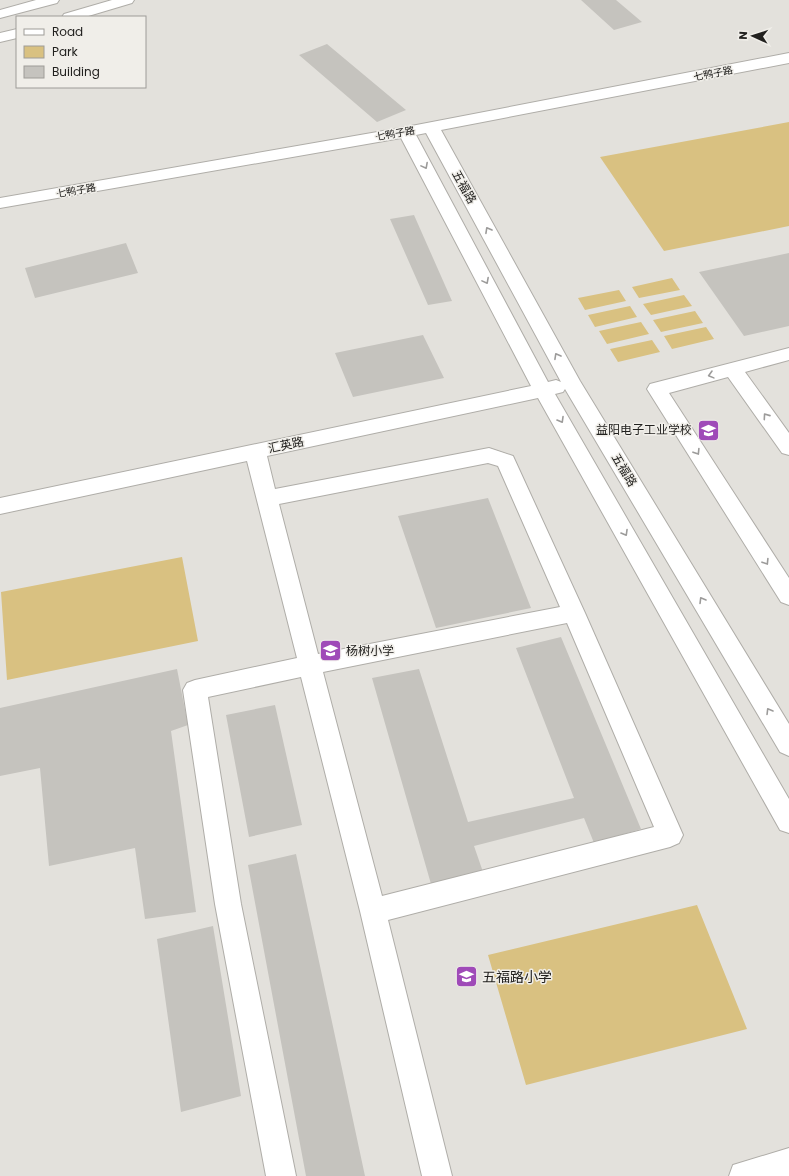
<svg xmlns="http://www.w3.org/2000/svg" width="789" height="1176" viewBox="0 0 789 1176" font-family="Poppins,'Noto Sans SC',sans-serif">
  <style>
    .green { fill: #d9c181 }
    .building { fill: #c5c3be }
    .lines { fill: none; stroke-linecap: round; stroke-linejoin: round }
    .minor-casing { stroke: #afada8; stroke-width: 2 }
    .major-casing { stroke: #afada8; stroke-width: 2 }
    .minor { fill: #fff; fill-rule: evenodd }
    .major { fill: #fff; fill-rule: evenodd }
    .oneway { stroke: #9c9b9a }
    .labels { text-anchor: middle; stroke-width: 3; stroke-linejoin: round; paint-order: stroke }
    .far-street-label { font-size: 10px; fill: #22211f; stroke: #f0eee9 }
    .street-label { font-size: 12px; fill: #22211f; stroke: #f0eee9 }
    .poi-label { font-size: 12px; fill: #22211f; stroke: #f0eee9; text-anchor: end }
    .near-poi-label { font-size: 14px; fill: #22211f; stroke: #f0eee9; text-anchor: start }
  </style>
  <rect width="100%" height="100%" fill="#e3e1dc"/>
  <path class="green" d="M789 122V226L664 251 600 157Z
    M672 278 680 290 639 298 632 287Z
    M619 290 626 301 585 310 578 298Z
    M684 295 692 306 651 315 643 304Z
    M630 306 637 317 595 327 588 315Z
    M695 311 703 323 661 332 653 320Z
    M641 322 649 334 607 344 599 331Z
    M706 327 714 339 672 349 664 336Z
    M652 340 660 352 618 362 610 349Z
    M182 557 198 641 7 680 1 592Z
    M697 905 747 1029 526 1085 488 955Z"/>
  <path class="building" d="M581 0H616L642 22 614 30Z
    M327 44 406 110 377 122 299 55Z
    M414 215 452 301 428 305 390 219Z
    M126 243 138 273 35 298 25 268Z
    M789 253V326L744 336 699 272Z
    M423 335 444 378 353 397 335 353Z
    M488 498 531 608 436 628 398 516Z
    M561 637 641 829 594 843 584 818 474 846 483 872 431 884 372 678 419 669 468 822 574 798 516 648Z
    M177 669 188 725 171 731 196 912 145 919 135 848 49 866 40 768 0 776V708Z
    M275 705 302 825 249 837 226 715Z
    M296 854 365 1176H306L248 865Z
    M213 926 241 1096 181 1112 157 939Z"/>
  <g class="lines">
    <defs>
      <path id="minor" d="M789 53V63L441 130 580 381 789 724V756L780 752 565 389 563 392 555 394 789 799V833L780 830 538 398 267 456 275 489 489 448 513 456 585 613 683 835 679 843 670 847 388 920 452 1176H422L360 911 301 677 208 697 241 904 296 1176H266L215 904 183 690 187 683 195 680 297 658 247 461 0 514V498L531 386 401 138 0 208V198L406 127ZM426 133 561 382 556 380 548 382 416 135ZM488 463 498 466 560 607 318 654 279 504ZM567 623 654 827 382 896 323 672Z
        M789 348V360L745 372 789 433V455L782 453 728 377 669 393 789 578V605L781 602 647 389 650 384Z
        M789 1148V1176H729L733 1165Z"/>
      <path id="major" d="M36 0H59L57 3 0 18V10Z
        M112 0H134L132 3 85 17H62L64 14Z
        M17 29V38L0 42V33Z"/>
    </defs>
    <use href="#minor" class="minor-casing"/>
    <use href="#major" class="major-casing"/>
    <use href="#minor" class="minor"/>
    <use href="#major" class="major"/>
  </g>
  <defs><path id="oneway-chevron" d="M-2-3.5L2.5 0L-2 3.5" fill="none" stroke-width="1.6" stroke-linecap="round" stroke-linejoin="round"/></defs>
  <g class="oneway">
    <use href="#oneway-chevron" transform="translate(425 166) rotate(62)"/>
    <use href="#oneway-chevron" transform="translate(488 230) rotate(-119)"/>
    <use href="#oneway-chevron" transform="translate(486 281) rotate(62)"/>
    <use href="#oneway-chevron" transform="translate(557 356) rotate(-119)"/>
    <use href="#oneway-chevron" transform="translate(711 375) rotate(165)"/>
    <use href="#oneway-chevron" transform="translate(766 416) rotate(-125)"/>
    <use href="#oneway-chevron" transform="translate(561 420) rotate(60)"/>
    <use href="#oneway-chevron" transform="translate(697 452) rotate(58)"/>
    <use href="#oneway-chevron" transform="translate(625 533) rotate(60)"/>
    <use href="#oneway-chevron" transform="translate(766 562) rotate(58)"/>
    <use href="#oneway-chevron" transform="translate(702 600) rotate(-121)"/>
    <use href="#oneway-chevron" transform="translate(769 711) rotate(-121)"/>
  </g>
  <defs>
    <symbol id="school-square" viewBox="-11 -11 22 22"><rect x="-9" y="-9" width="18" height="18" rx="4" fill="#9f4ab8" stroke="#f0eee9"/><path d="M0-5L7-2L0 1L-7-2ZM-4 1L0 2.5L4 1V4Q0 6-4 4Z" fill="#fff"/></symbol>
  </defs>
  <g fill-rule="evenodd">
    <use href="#school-square" x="696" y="418" width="25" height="25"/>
    <use href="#school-square" x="318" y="638" width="25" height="25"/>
    <use href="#school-square" x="454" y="964" width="25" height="25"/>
  </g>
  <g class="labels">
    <g class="far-street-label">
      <text transform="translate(713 73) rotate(-11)" y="4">七鸭子路</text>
      <text transform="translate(395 133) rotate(-10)" y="4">七鸭子路</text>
      <text transform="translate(76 190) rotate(-10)" y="4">七鸭子路</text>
    </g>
    <g class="street-label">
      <text transform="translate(464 187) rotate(61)" y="4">五福路</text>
      <text transform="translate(286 445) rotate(-12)" y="4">汇英路</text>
      <text transform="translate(624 470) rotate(59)" y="4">五福路</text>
    </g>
    <g class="poi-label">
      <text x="692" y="434">益阳电子工业学校</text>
      <text x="346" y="655" text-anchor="start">杨树小学</text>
    </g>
    <g class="near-poi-label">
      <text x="482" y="982">五福路小学</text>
    </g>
  </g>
  <rect x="16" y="16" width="130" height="72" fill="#f0eee9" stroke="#9e9c98"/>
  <rect x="24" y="29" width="20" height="6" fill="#ffffff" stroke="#9e9c98"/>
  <text x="52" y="36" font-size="12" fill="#22211f">Road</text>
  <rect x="24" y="46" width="20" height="12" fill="#d9c181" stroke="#9e9c98"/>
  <text x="52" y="56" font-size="12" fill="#22211f">Park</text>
  <rect x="24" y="66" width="20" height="12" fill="#c5c3be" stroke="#9e9c98"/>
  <text x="52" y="76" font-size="12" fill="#22211f">Building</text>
  <g transform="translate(753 36) rotate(273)" stroke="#f0eee9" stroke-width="3" paint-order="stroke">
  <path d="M0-3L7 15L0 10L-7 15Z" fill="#22211f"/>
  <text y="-6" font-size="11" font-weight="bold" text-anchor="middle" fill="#22211f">N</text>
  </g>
</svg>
